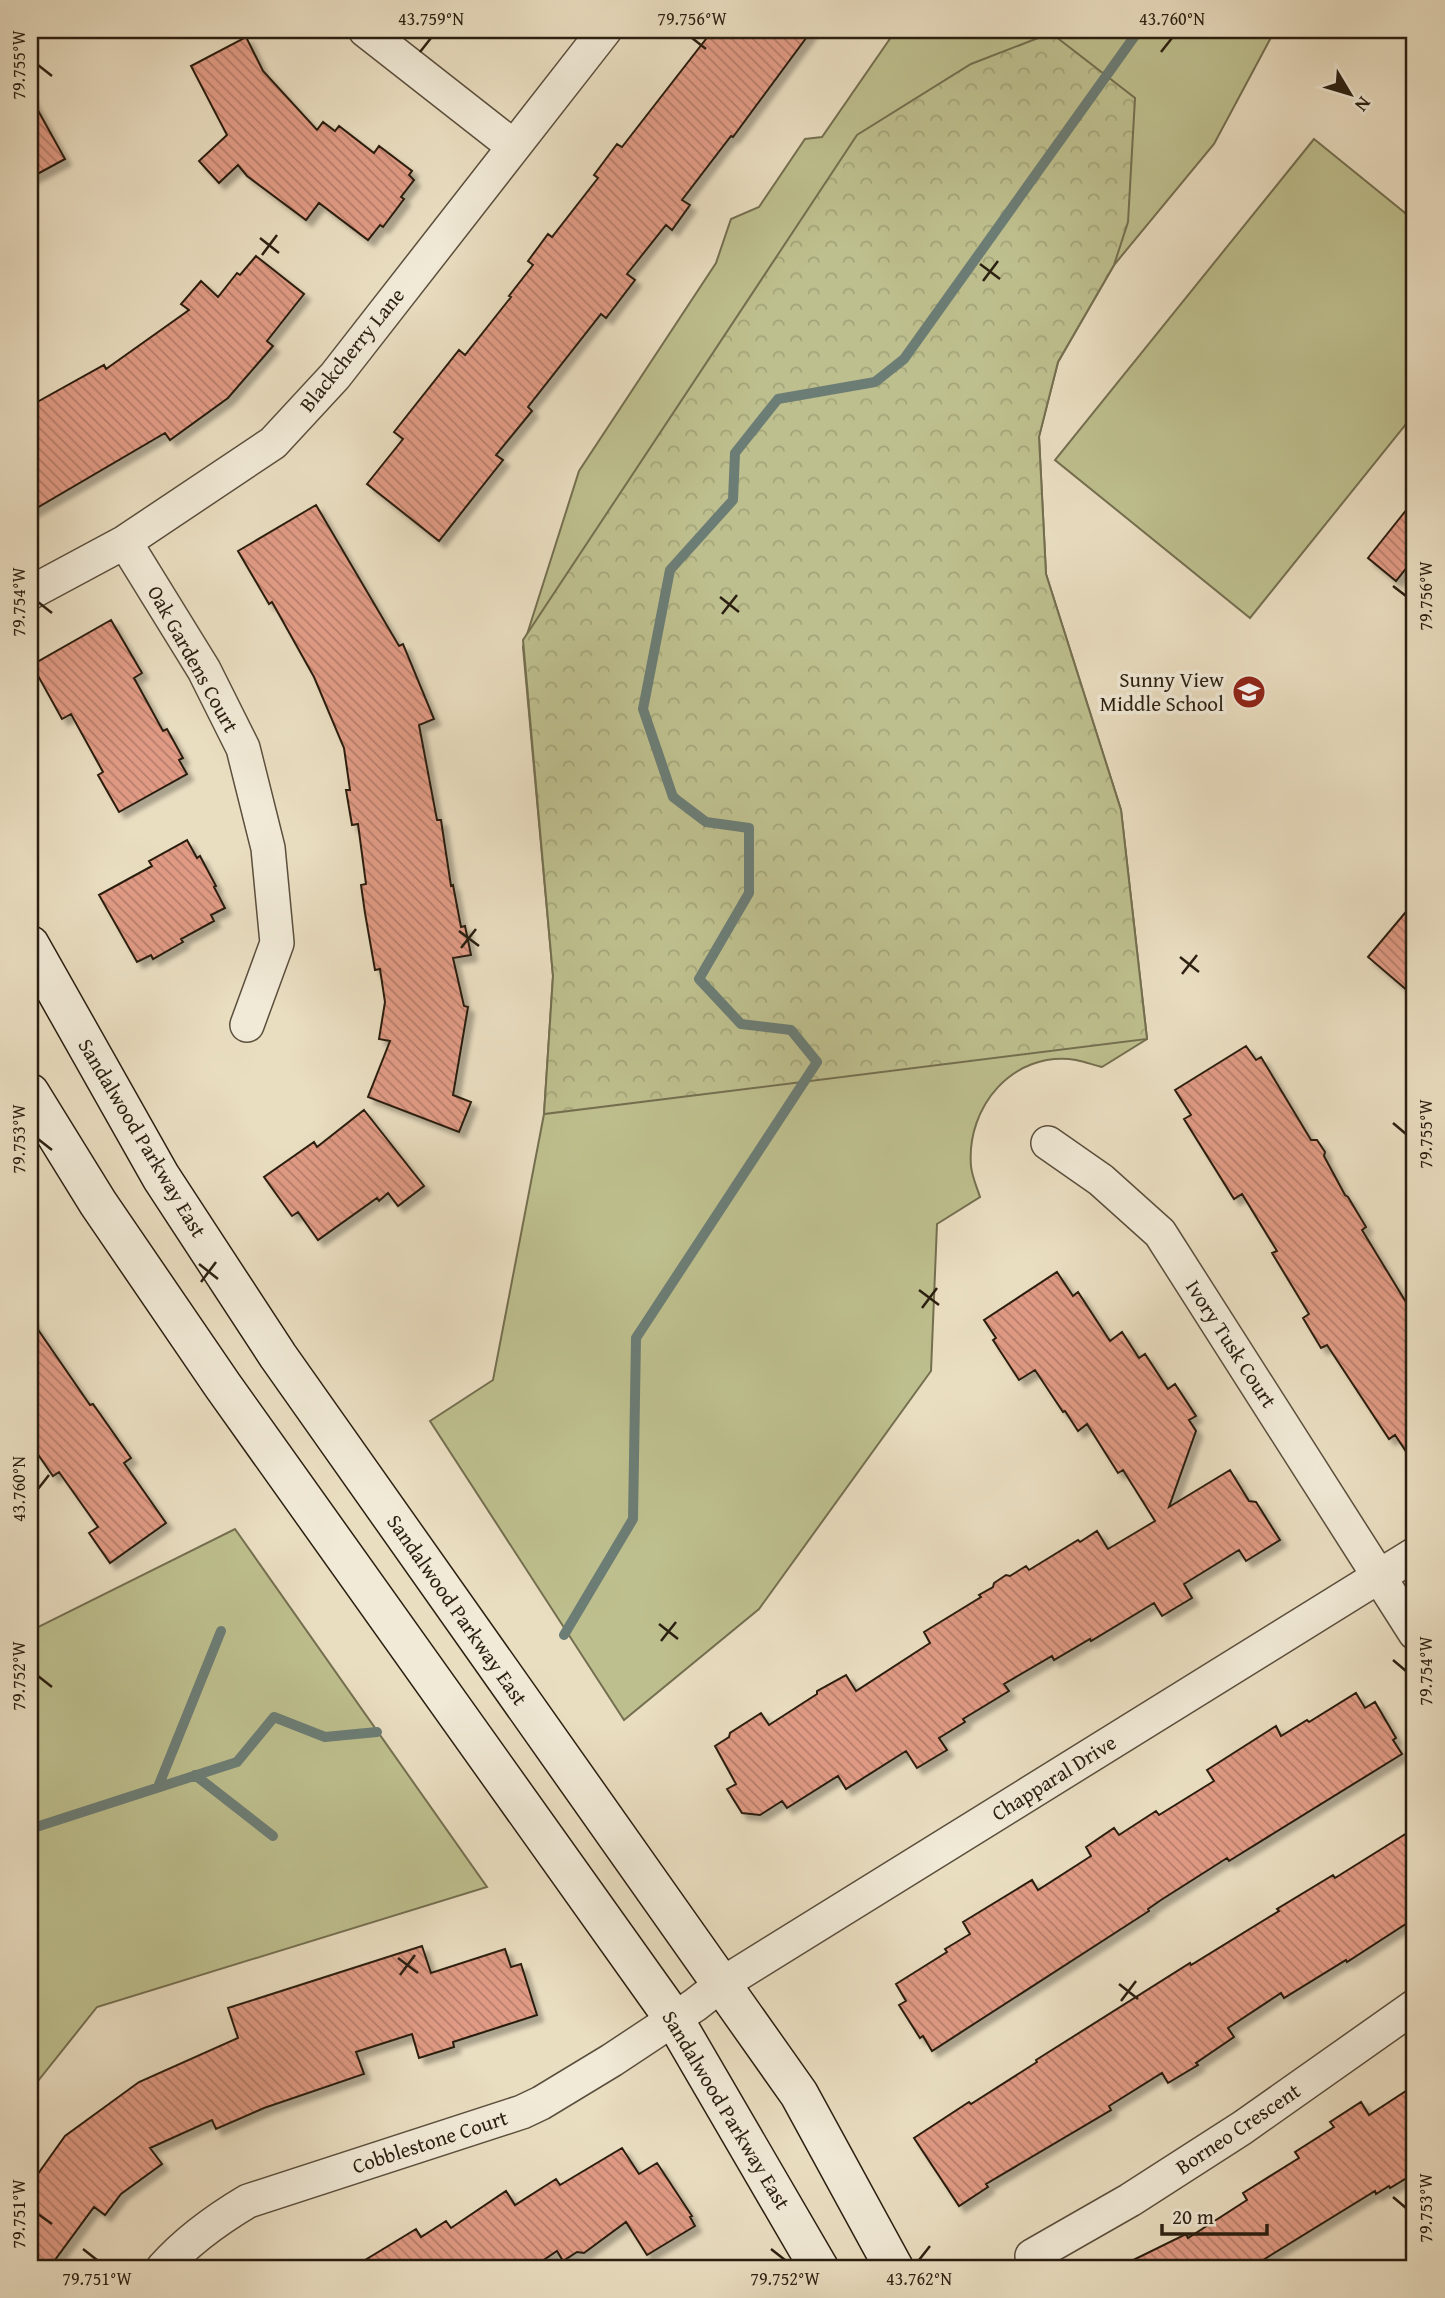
<svg xmlns="http://www.w3.org/2000/svg" width="1445" height="2298" viewBox="0 0 1445 2298" font-family="'Gentium Book Plus',serif">
  <style>
    .green { fill: #bebf8e; stroke: #746f50; stroke-width: 2 }
    .forest { fill: url(#forest-crowns); stroke: #746f50; stroke-width: 2 }
    .lines { fill: none; stroke-linecap: round; stroke-linejoin: round }
    .stream { stroke: #6c7d75; stroke-width: 10 }
    .building { fill: url(#building-back-hatch); stroke: #2b1f11; stroke-width: 2; filter: url(#shadow) }
    .minor-casing { stroke: #5b4f3d; stroke-width: 36 }
    .secondary-casing { stroke: #2b1f11; stroke-width: 41 }
    .minor { stroke: #f1ead7; stroke-width: 33 }
    .secondary { stroke: #f1ead7; stroke-width: 38 }
    .ticks { fill: none; stroke: #2b1f11; stroke-width: 2.5 }
    .labels { text-anchor: middle; stroke-width: 7; stroke-linejoin: round; paint-order: stroke }
    .street-label { font-size: 21px; fill: #2b1f11; stroke: #f1ead7 }
    .poi-label { font-size: 21px; fill: #2b1f11; stroke: #f1ead7; text-anchor: end }
    .neatline { fill: none; stroke: #2b1f11; stroke-width: 2.5 }
    .ticks-label { font-size: 18px; text-anchor: middle; fill: #2b1f11 }
  </style>
  <defs>
    <pattern id="forest-crowns" width="20" height="18" patternUnits="userSpaceOnUse" patternTransform="scale(1.75)"><rect width="20" height="18" fill="#bebf8e"/><path d="M2 6a3 3 0 1 1 6 0M12 15a3 3 0 1 1 6 0" fill="none" stroke="#a3a479"/></pattern>
    <pattern id="building-back-hatch" width="6" height="6" patternUnits="userSpaceOnUse" patternTransform="scale(1.75)"><rect width="6" height="6" fill="#e19b85"/><path d="M-1 5l2 2M0 0l6 6M5-1l2 2" fill="none" stroke="#b77e6b"/></pattern>
    <filter id="shadow"><feDropShadow dx="6" dy="6" stdDeviation="2" flood-color="#0004"/></filter>
  </defs>
  <rect width="100%" height="100%" fill="#eadec1"/>
  <filter id="stains"><feTurbulence type="fractalNoise" baseFrequency=".00286" numOctaves="4"/><feColorMatrix values="0 0 0 0 .2 0 0 0 0 .09 0 0 0 0 .02 0 0 0 .5 -.17"/></filter>
  <radialGradient id="worn" r=".72"><stop offset=".6" stop-color="#630" stop-opacity="0"/><stop offset="1" stop-color="#630" stop-opacity=".3"/></radialGradient>
  <path class="green" d="M896 30H1275L1214 144 1114 265 1058 362 1039 436 1046 574 1121 810 1147 1039 1102 1067C1094 1065 1085 1062 1076 1060 1013 1050 966 1107 971 1166 972 1177 977 1187 980 1197L937 1224 931 1371 759 1609 624 1720 430 1421 493 1380 544 1114 553 976 523 647 579 471 716 263 731 219 759 207 805 139 822 137Z
    M1314 139 1415 221V413L1250 618 1055 460Z
    M235 1529 487 1887 97 2007 30 2091V1631Z"/>
  <path class="forest" d="M1051 33 1135 98 1128 222 1114 265 1058 362 1039 437 1046 574 1121 810 1147 1039 544 1114 553 976 523 640 857 135 971 64Z"/>
  <g class="lines">
    <path class="stream" d="M564 1635 633 1519 636 1338 817 1062 791 1030 741 1024 699 979 749 893V828L706 822 673 797 643 709 670 570 733 500 735 453 778 399 875 382 904 359 1139 30
      M195 1775 273 1836
      M158 1787 221 1631
      M30 1829 237 1762 274 1717 325 1737 377 1732"/>
  </g>
  <path class="building" d="M713 30H812L733 137 731 136 682 200 690 205 672 230 666 225 627 274 635 280 606 318 601 314 528 407 532 411 496 455 503 460 439 541 367 484 403 439 394 432 459 350 465 355 511 297 509 296 533 265 528 261 548 234 552 237 598 178 594 175 617 144 622 147Z
    M246 37 263 71 317 130 323 122 335 131 339 126 374 153 379 146 412 171 409 175 414 180 401 197 404 199 383 227 380 225 368 240 319 203 306 220 247 176 238 165 219 183 199 161 227 135 191 66Z
    M30 96 65 159 30 178Z
    M256 256 304 294 267 341 273 346 228 398 170 440 165 433 30 512V406L104 365 106 369 189 310 181 304 201 281 218 297 237 273 240 275Z
    M1415 499V557L1396 581 1368 558Z
    M316 505 399 646 403 644 434 719 419 725 437 820H441L451 886 453 885 461 927 465 926 471 955 453 958 464 1006 468 1007 453 1095 471 1102 459 1132 368 1097 390 1041 379 1039 385 1002 380 969 375 970 365 913 361 885 366 884 358 824 352 825 346 790H350L344 748 314 677 272 602 269 604 238 551Z
    M111 620 142 673 134 678 163 731 167 729 183 758 179 760 187 774 119 812 98 775 103 772 71 714 62 719 32 665Z
    M187 840 197 858 200 856 216 886 214 887 225 908 211 915 214 921 181 939 183 942 153 959 151 955 137 962 99 895 152 866 149 861Z
    M1415 901V997L1368 957Z
    M1246 1046 1256 1060 1261 1057 1311 1140H1317L1325 1152 1324 1156 1345 1195 1348 1197 1366 1227 1362 1230 1415 1317V1465L1395 1435 1389 1439 1327 1345 1321 1348 1303 1318 1309 1314 1272 1253 1277 1251 1242 1194 1234 1199 1184 1119 1191 1115 1175 1090Z
    M364 1110 424 1186 398 1206 388 1193 379 1201 377 1198 318 1240 298 1212 292 1216 264 1177 314 1142 317 1147Z
    M1057 1272 1073 1296 1078 1292 1110 1341 1122 1332 1139 1358 1145 1354 1168 1389 1175 1384 1196 1416 1189 1420 1196 1431 1169 1507 1230 1470 1249 1501 1256 1502 1280 1540 1246 1561 1239 1550 1184 1584 1192 1598 1162 1616 1154 1603 1091 1641 1090 1639 1054 1660 1052 1656 1004 1684 1009 1691 963 1719 965 1722 939 1738 947 1750 917 1768 906 1751 846 1789 838 1776 787 1808 782 1801 760 1815 742 1813 727 1789 736 1784 715 1746 729 1737 730 1733 761 1713 769 1725 817 1694V1691L846 1675 856 1691 930 1643 924 1632 981 1597 979 1595 993 1587 994 1583 1006 1575 1010 1576 1026 1566 1029 1570 1078 1540 1080 1542 1097 1531 1108 1549 1155 1521 1123 1470 1118 1473 1087 1424 1078 1431 1065 1411 1063 1412 1035 1370 1019 1380 993 1340 996 1338 984 1320Z
    M30 1318 90 1405 93 1404 131 1458 124 1463 166 1523 110 1563 89 1533 98 1527 59 1472 53 1476 30 1443Z
    M1356 1693 1365 1708 1375 1702 1396 1738 1393 1740 1402 1754 1229 1861 1227 1858 1161 1900 1148 1909 1149 1911 932 2051 923 2036 920 2038 899 2005 906 2001 896 1984 947 1952 945 1949 970 1934 963 1922 1032 1880 1038 1890 1091 1856 1086 1847 1114 1828 1119 1835 1156 1811 1159 1815 1214 1781 1207 1770 1276 1726 1281 1736 1307 1720 1309 1722Z
    M1415 1828V1918L1347 1962 1346 1960 1284 1998 1281 1993 1228 2028 1234 2037 1196 2063 1198 2065 1168 2083 1162 2073 1109 2106 1111 2110 986 2184 988 2187 959 2206 914 2138 969 2102 971 2104 1037 2062 1036 2060 1190 1963 1191 1965 1279 1911 1277 1909 1333 1875 1335 1878Z
    M422 1946 431 1973 505 1949 511 1967 521 1964 537 2015 453 2042 454 2047 419 2058 412 2034 356 2052 364 2074 264 2108 216 2129 212 2120 150 2148 162 2164 121 2194 105 2215 94 2207 49 2268H30V2185L65 2136 139 2082 238 2038 228 2008Z
    M1415 2085V2173L1390 2188 1389 2186 1376 2194 1375 2191 1250 2268H1117L1186 2234 1188 2238 1247 2200 1243 2193 1299 2158 1295 2152 1334 2127 1330 2122 1361 2102 1369 2115Z
    M622 2148 639 2174 657 2163 692 2216 690 2217 695 2226 647 2255 626 2222 584 2253 577 2252 563 2261 557 2251 532 2268H352L416 2229 421 2237 446 2221 451 2228 506 2191 515 2205 556 2179 560 2185Z"/>
  <g class="lines">
    <defs>
      <path id="minor" d="M365 30 513 146
        M125 542 204 670 243 748 268 848 277 943 247 1025
        M30 593 125 542 273 443 335 376 605 30
        M1048 1143 1101 1180 1160 1233 1415 1633
        M163 2268C188 2240 216 2220 248 2201L522 2112 541 2103 612 2060 695 2005 722 1984 1415 1554
        M1039 2268 1032 2256 1130 2200 1242 2128 1415 2006"/>
      <path id="secondary" d="M30 945 161 1177 278 1356 799 2094 894 2268
        M30 1093 98 1203 223 1386 674 2019 819 2268"/>
    </defs>
    <use href="#minor" class="minor-casing"/>
    <use href="#secondary" class="secondary-casing"/>
    <use href="#minor" class="minor"/>
    <use href="#secondary" class="secondary"/>
  </g>
  <path class="ticks" d="M692 38 706 49M420 52 431 38M1161 52 1172 38M38 65 52 76M260 238 279 253M262 255 277 235M980 264 1000 279M983 281 998 261M1393 586 1406 596M720 597 739 612M38 602 52 613M722 614 737 595M459 931 479 946M461 948 476 929M1180 957 1199 972M1182 974 1197 955M1393 1123 1406 1134M38 1139 52 1150M199 1264 218 1279M201 1282 216 1262M919 1290 939 1305M922 1308 937 1288M38 1489 49 1475M659 1624 678 1639M661 1641 676 1622M1393 1660 1406 1671M38 1676 52 1687M398 1958 418 1973M400 1975 415 1955M1119 1984 1138 1999M1121 2001 1136 1981M1393 2197 1406 2208M38 2214 52 2224M83 2249 97 2260M771 2249 785 2260M919 2260 930 2246"/>
  <defs>
    <symbol id="school-disc" viewBox="-11 -11 22 22"><circle r="9.5" fill="#8f2418" stroke="#f1ead7"/><path d="M0-5L7-2L0 1L-7-2ZM-4 1L0 2.5L4 1V4Q0 6-4 4Z" fill="#fff"/></symbol>
  </defs>
  <g fill-rule="evenodd">
    <use href="#school-disc" x="1230" y="673" width="38" height="38"/>
  </g>
  <g class="labels">
    <g class="street-label">
      <text transform="translate(352 350) rotate(-51)" y="7">Blackcherry Lane</text>
      <text transform="translate(193 659) rotate(61)" y="7">Oak Gardens Court</text>
      <text transform="translate(142 1138) rotate(59)" y="7">Sandalwood Parkway East</text>
      <text transform="translate(1231 1344) rotate(57)" y="7">Ivory Tusk Court</text>
      <text transform="translate(457 1610) rotate(55)" y="7">Sandalwood Parkway East</text>
      <text transform="translate(1054 1778) rotate(-32)" y="7">Chapparal Drive</text>
      <text transform="translate(726 2110) rotate(59)" y="7">Sandalwood Parkway East</text>
      <text transform="translate(1238 2129) rotate(-34)" y="7">Borneo Crescent</text>
      <text transform="translate(430 2142) rotate(-18)" y="7">Cobblestone Court</text>
    </g>
    <g class="poi-label">
      <text x="1224" y="687">Sunny View<tspan x="1224" dy="24">Middle School</tspan></text>
    </g>
  </g>
  <rect width="1445" height="2298" fill="none" stroke="#eadec1" stroke-width="77"/>
  <g transform="translate(1350 94) rotate(128)" stroke="#f1ead7" stroke-width="5" paint-order="stroke">
  <path d="M0-5L12 26L0 18L-12 26Z" fill="#2b1f11"/>
  <text y="-10" font-size="19" font-weight="bold" text-anchor="middle" fill="#2b1f11">N</text>
  </g>
  <path d="M1162 2224v10h105v-10" fill="none" stroke="#2b1f11" stroke-width="3.5"/>
  <text x="1172" y="2224" font-size="21" fill="#2b1f11" stroke="#f1ead7" stroke-width="5" paint-order="stroke">20 m</text>
  <rect x="38" y="38" width="1368" height="2222" class="neatline"/>
  <g class="ticks-label">
    <text x="431" y="25">43.759°N</text>
    <text x="692" y="25">79.756°W</text>
    <text x="1172" y="25">43.760°N</text>
    <text transform="translate(19 65) rotate(-90)" y="6">79.755°W</text>
    <text transform="translate(1426 596) rotate(-90)" y="6">79.756°W</text>
    <text transform="translate(19 602) rotate(-90)" y="6">79.754°W</text>
    <text transform="translate(1426 1134) rotate(-90)" y="6">79.755°W</text>
    <text transform="translate(19 1139) rotate(-90)" y="6">79.753°W</text>
    <text transform="translate(19 1489) rotate(-90)" y="6">43.760°N</text>
    <text transform="translate(1426 1671) rotate(-90)" y="6">79.754°W</text>
    <text transform="translate(19 1676) rotate(-90)" y="6">79.752°W</text>
    <text transform="translate(1426 2208) rotate(-90)" y="6">79.753°W</text>
    <text transform="translate(19 2214) rotate(-90)" y="6">79.751°W</text>
    <text x="97" y="2285">79.751°W</text>
    <text x="785" y="2285">79.752°W</text>
    <text x="919" y="2285">43.762°N</text>
  </g>
  <rect width="100%" height="100%" filter="url(#stains)"/>
  <rect width="100%" height="100%" fill="url(#worn)"/>
</svg>
